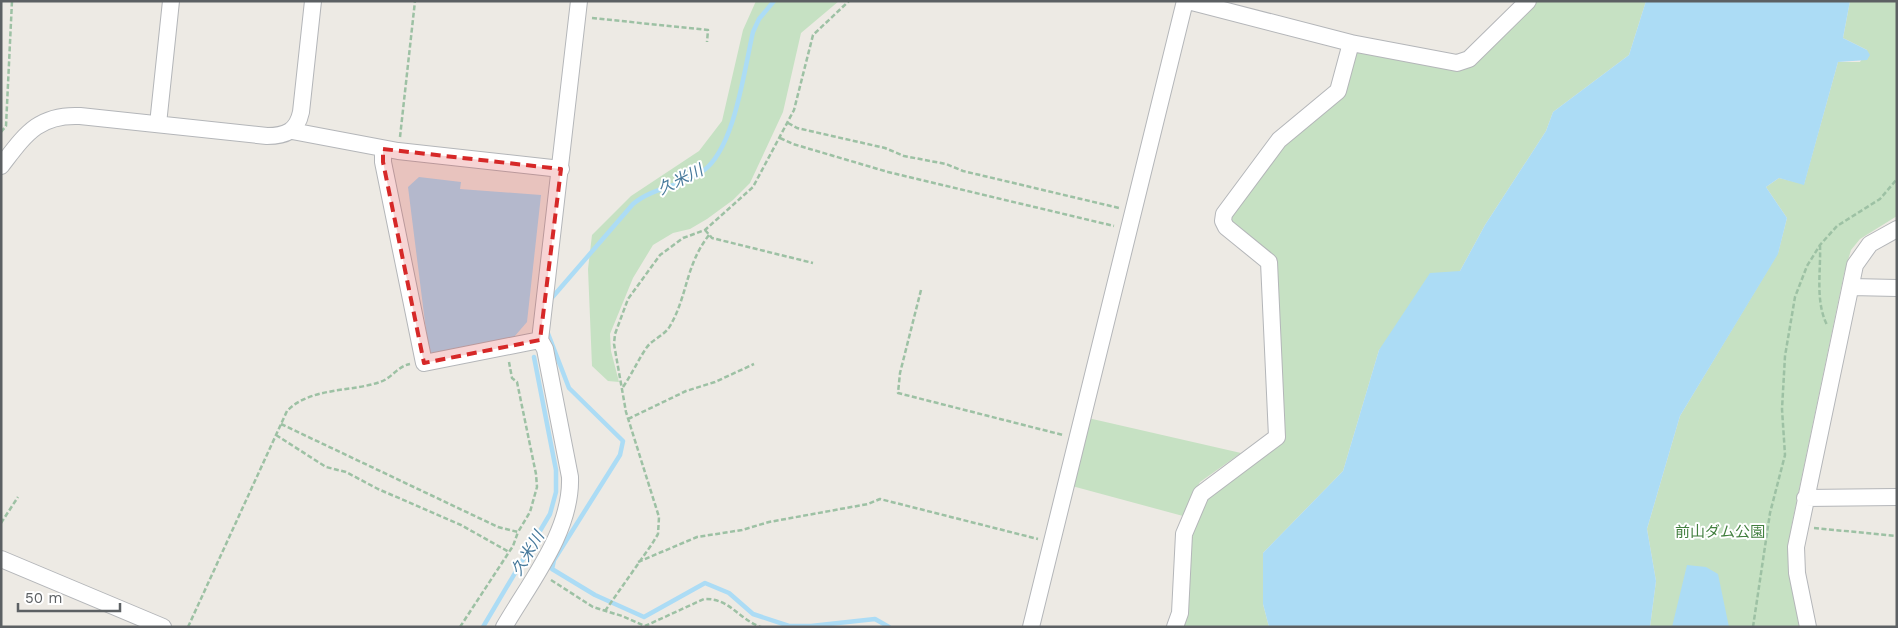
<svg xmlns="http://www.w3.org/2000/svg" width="1898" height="628" viewBox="0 0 1898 628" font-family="'Work Sans','Noto Sans JP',sans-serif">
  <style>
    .green { fill: #c6e1c3 }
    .water { fill: #acdcf5 }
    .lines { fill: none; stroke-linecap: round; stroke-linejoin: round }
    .stream { stroke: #acdcf5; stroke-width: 4.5 }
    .minor-casing { stroke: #b4b6b9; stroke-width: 18 }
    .path { stroke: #9dc1a4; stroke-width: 2.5; stroke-dasharray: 5 2.5; stroke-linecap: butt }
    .minor { stroke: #fff; stroke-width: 16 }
    .marked { fill: #d62828; fill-opacity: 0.2; stroke: #d62828; stroke-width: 4; stroke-dasharray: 10 6; stroke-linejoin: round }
    .labels { text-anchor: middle; stroke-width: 4; stroke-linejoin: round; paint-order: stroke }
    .park-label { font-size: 15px; fill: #427f3f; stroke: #fff }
    .water-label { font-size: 16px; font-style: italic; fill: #487a9c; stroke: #fff }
  </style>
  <rect width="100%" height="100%" fill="#edeae4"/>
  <path class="green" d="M756 1H839L801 33 783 112 750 183 733 200 707 219 690 229 673 233 653 245 633 278 610 334 611 351 619 382 608 381 592 366 588 269 592 235 631 196 699 151 722 121 743 30Z
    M1535 1H1646L1629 55 1553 112 1546 131 1485 225 1460 271 1379 350 1343 471 1263 553V604L1269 627H1179L1188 535 1205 496 1282 439 1273 265 1227 220 1277 152 1336 100 1354 51 1451 68Z
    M1850 1H1897V216L1860 239 1851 250 1844 274 1791 528 1789 567 1799 627H1650L1656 581 1647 529 1680 416 1778 253 1787 218 1766 187 1779 178 1804 184 1838 62H1860L1867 50 1843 38Z
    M1088 418 1241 453 1200 482 1183 516 1072 486Z"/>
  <path class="water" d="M1646 1H1850L1843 38 1867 50 1870 55 1867 60 1838 62 1804 185 1779 178 1766 187 1787 218 1778 254 1680 416 1647 529 1656 581 1650 627H1269L1263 604V553L1343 471 1379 350 1430 273 1460 271 1485 225 1546 131 1553 112 1629 55Z
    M419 177 461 182 460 189 541 195 527 322 514 337 429 354 408 187Z
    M1687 565 1706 567 1718 574 1729 627H1672Z"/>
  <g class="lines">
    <path class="stream" d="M550 300 633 204C653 187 683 186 703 171 735 148 744 70 753 32L759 19 774 1
      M547 331 569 388 623 441 620 455 554 560 552 569 595 595 644 617 705 583 729 593 753 614 789 626H811L875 619 889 627
      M483 627 550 514 556 492V470L534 357"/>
    <defs>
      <path id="minor" d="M1188 1 1351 43
        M158 124 171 1
        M292 131 398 151 561 169
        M383 149V162L424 363 540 340
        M1 166C25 135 38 114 80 116L267 136C286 136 297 131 301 112L313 1
        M1851 287 1897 288
        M1805 498 1897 497
        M1 559 163 627
        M504 627C530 582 572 531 570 477L545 349 540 340 579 1
        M1031 627 1185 1
        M1175 627 1180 613 1184 534 1201 494 1277 437 1269 262 1226 227 1223 221 1224 214 1279 140 1338 91 1351 43 1457 63 1469 59 1528 1
        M1808 627 1797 573 1796 547 1855 265 1870 244 1897 229"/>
    </defs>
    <use href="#minor" class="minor-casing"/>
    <path class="path" d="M592 18 708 30 707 42
      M788 123 797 128 885 148 904 156 946 164 963 171 1119 208
      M1 132 6 126 12 1
      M400 137 415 1
      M780 138 793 144 888 172 1114 226
      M705 230 712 238 813 263
      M1820 245C1821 271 1815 301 1827 325
      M921 290 900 373 898 393 1063 435
      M623 387C632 374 638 360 647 347 653 339 665 335 670 326 688 295 685 266 709 235
      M628 419 686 391 715 382 754 364
      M281 424 498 527 518 532 530 512 537 487 536 474 517 382 512 378 509 362
      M276 435 326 467 346 472 378 489 461 525 509 552
      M1 523 18 497
      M1814 528 1897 536
      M638 562 697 537 742 530 769 522 868 504 880 499 1038 539
      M551 580 593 607 622 616 645 626 704 599C730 598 738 619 761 627
      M605 611 652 544 658 534 659 517 626 412 614 344 615 334 628 299 660 255 683 238 705 230 753 187 794 110 813 35 849 1
      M188 627 287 411C310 387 352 392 380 382 392 378 398 366 410 364
      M460 627 513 546 518 532
      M1753 627 1770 513 1785 455 1782 409 1785 356 1795 297 1807 266 1820 245 1837 226 1880 199 1897 179"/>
    <use href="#minor" class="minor"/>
  </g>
  <path class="marked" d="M383 149 561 169 540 340 424 363 383 162Z"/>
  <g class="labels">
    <g class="park-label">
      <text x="1720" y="537">前山ダム公園</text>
    </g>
    <g class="water-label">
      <text transform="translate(680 179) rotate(-26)" y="6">久米川</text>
      <text transform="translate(527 553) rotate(-59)" y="6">久米川</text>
    </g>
  </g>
  <rect width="1898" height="628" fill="none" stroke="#5c6063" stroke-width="5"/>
  <path d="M18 603v8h102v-8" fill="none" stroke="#5c6063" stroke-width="2.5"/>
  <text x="25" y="603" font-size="15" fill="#5c6063" stroke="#ffffff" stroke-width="4" paint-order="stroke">50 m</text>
</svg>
